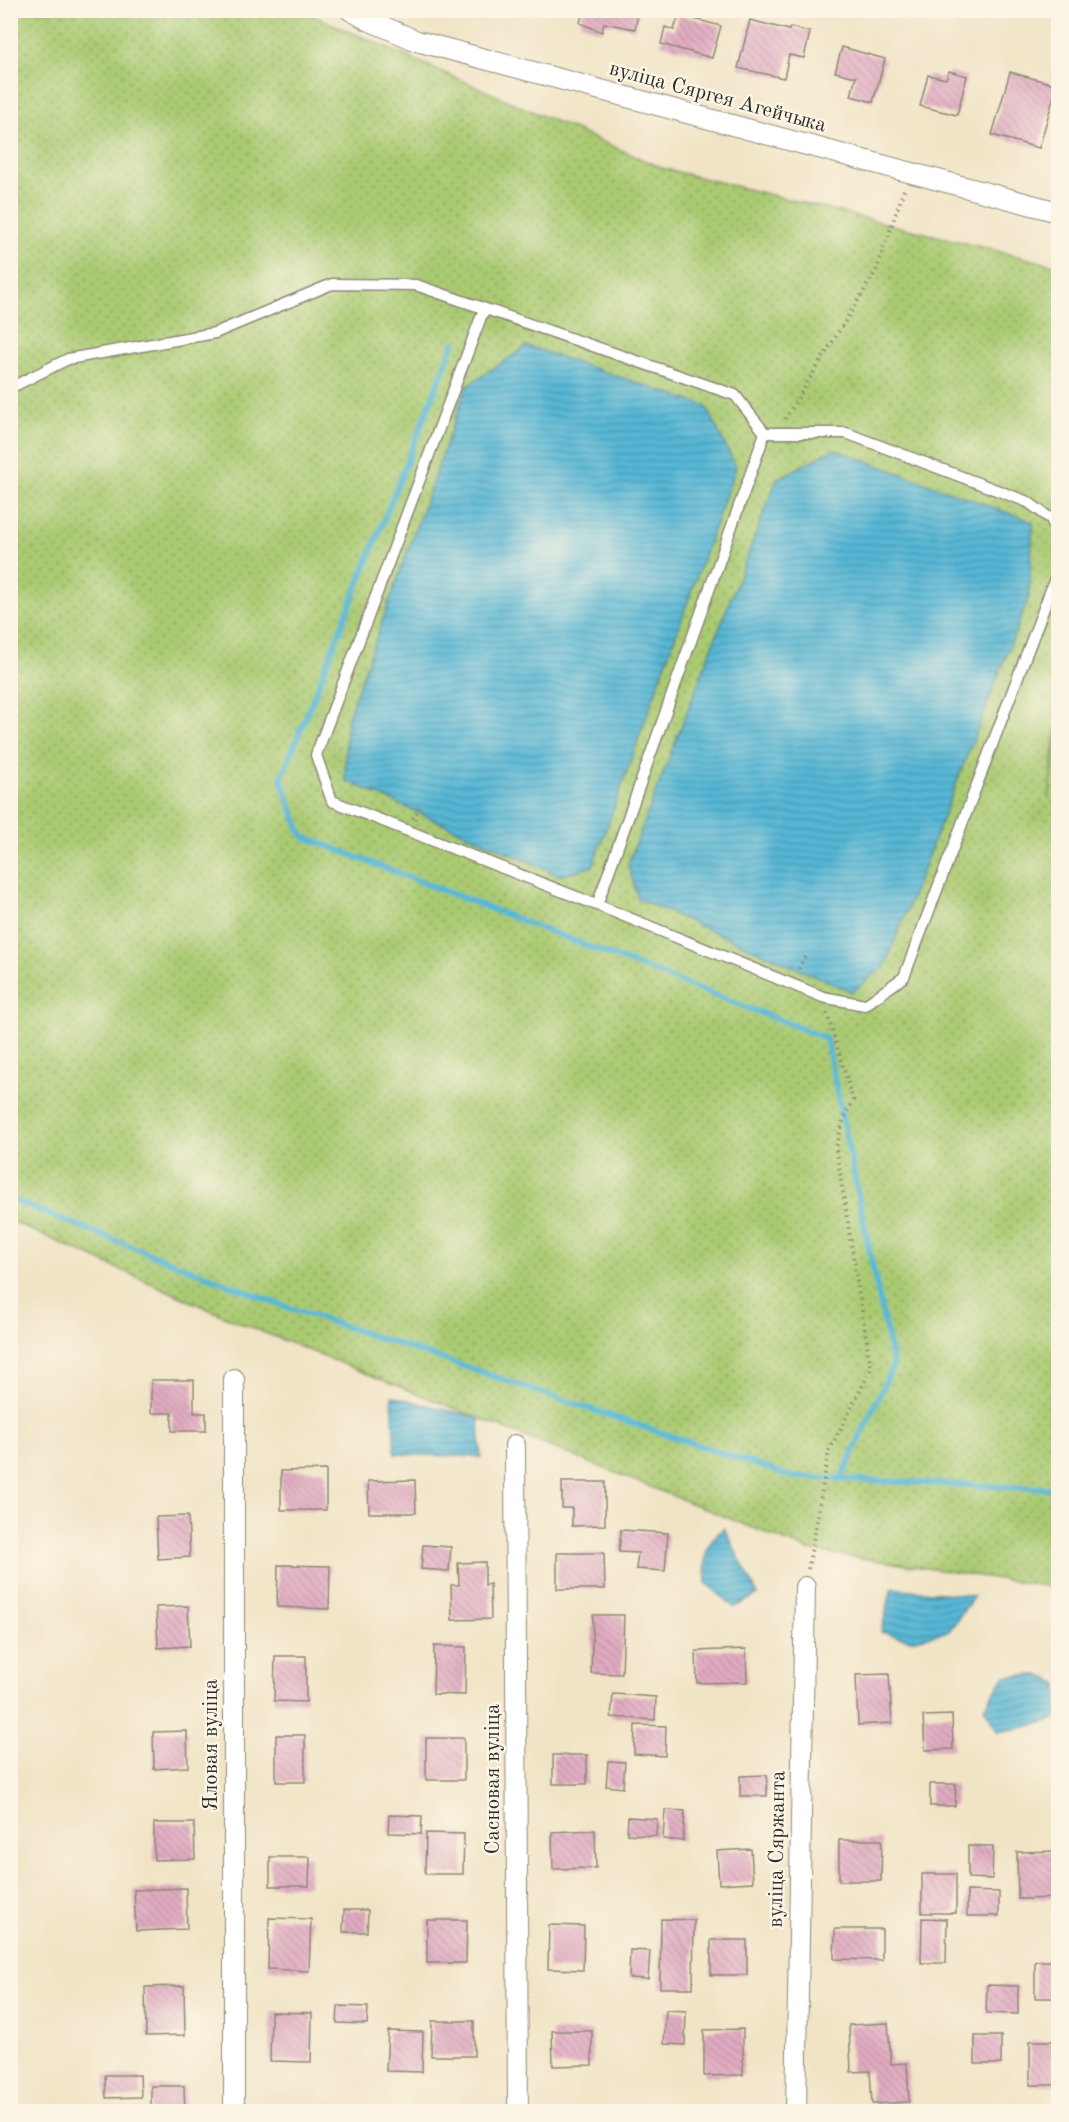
<svg xmlns="http://www.w3.org/2000/svg" width="1069" height="2122" viewBox="0 0 1069 2122" font-family="'Old Standard TT',serif">
  <style>
    .grass { fill: url(#grass-dots); stroke: #6a7a4e; stroke-width: 1.5 }
    .water { fill: url(#water-rules); stroke: #417180; stroke-width: 1.5 }
    .lines { fill: none; stroke-linecap: round; stroke-linejoin: round }
    .stream { stroke: #57b7d6; stroke-width: 6 }
    .building { fill: url(#building-back-hatch) }
    .lane-casing { stroke: #8e8878; stroke-width: 13 }
    .street-casing { stroke: #8e8878; stroke-width: 22 }
    .path { stroke: #8e8878; stroke-width: 4; stroke-dasharray: 1.5 4.5; stroke-linecap: butt }
    .lane { stroke: #fff; stroke-width: 10 }
    .street { stroke: #fff; stroke-width: 20 }
    .labels { text-anchor: middle; stroke-width: 5; stroke-linejoin: round; paint-order: stroke }
    .street-label { font-size: 21px; fill: #2b2b2b; stroke: #fcf5e5 }
  </style>
  <defs>
    <pattern id="grass-dots" width="8" height="8" patternUnits="userSpaceOnUse" patternTransform="scale(1.5)"><rect width="8" height="8" fill="#aaca72"/><path d="M2 2h.1M6 6h.1" fill="none" stroke="#8ba45e" stroke-width="1.8" stroke-linecap="round"/></pattern>
    <pattern id="water-rules" width="6" height="5" patternUnits="userSpaceOnUse" patternTransform="scale(1.5)"><rect width="6" height="5" fill="#57b7d6"/><path d="M0 2.5h6" fill="none" stroke="#4895ae"/></pattern>
    <pattern id="building-back-hatch" width="6" height="6" patternUnits="userSpaceOnUse" patternTransform="scale(1.5)"><rect width="6" height="6" fill="#e0abc1"/><path d="M-1 5l2 2M0 0l6 6M5-1l2 2" fill="none" stroke="#c093a6"/></pattern>
  </defs>
  <rect width="100%" height="100%" fill="#fcf5e5"/>
  <filter id="ink" filterUnits="userSpaceOnUse"><feTurbulence type="fractalNoise" baseFrequency=".0167" numOctaves="2"/><feDisplacementMap in="SourceGraphic" scale="12" xChannelSelector="R" yChannelSelector="G"/><feConvolveMatrix kernelMatrix="1 2 1 2 8 2 1 2 1" color-interpolation-filters="sRGB"/></filter>
  <filter id="wash" filterUnits="userSpaceOnUse"><feTurbulence type="fractalNoise" baseFrequency=".008" numOctaves="4" result="noise"/><feDisplacementMap in="SourceGraphic" scale="24" xChannelSelector="R" yChannelSelector="G"/><feGaussianBlur stdDeviation="1.35" result="paint"/><feColorMatrix in="noise" values="0 0 0 0 0 0 0 0 0 0 0 0 0 0 0 0 0 1.4 0 .05"/><feComposite in="paint" operator="in"/></filter>
  <g filter="url(#wash)">
    <rect width="100%" height="100%" fill="#f1e4c6"/>
    <path class="grass" d="M11 11H303L662 168 1058 266V707L1049 799 1058 729V1588L808 1550 233 1320 11 1221Z"/>
    <path class="water" d="M527 346 706 406 736 467 593 866 561 876 345 780 346 722 467 386Z
      M834 449 1033 522 1029 597 885 966 852 992 638 899 628 864 777 479Z
      M392 1396 479 1418 481 1457 395 1454Z
      M724 1528 758 1595 734 1607 706 1583C704 1559 703 1544 724 1528Z
      M892 1588 974 1596 949 1631 911 1640 881 1632Z
      M1038 1675 1058 1683V1718L1026 1727 998 1732 984 1707 1005 1676Z"/>
    <g class="lines">
      <path class="stream" d="M454 343 281 779 302 836 826 1038 893 1365 841 1479
        M10 1199 281 1305 793 1477 1058 1489"/>
    </g>
    <g id="blocks">
      <path class="building" d="M583 10H639L635 29 604 23 602 32 580 23Z
        M679 15 721 26 712 58 661 44 665 27 674 30Z
        M750 20 789 30 790 27 810 32 804 58 789 55 784 78 738 68Z
        M842 47 885 59 873 102 851 96 856 77 835 72Z
        M949 71 967 76 957 115 920 106 928 75 946 79Z
        M1010 72 1057 85 1039 148 992 135Z
        M151 1380H194V1413H206V1431H172V1413H151Z
        M326 1470V1510H281V1471Z
        M415 1480 416 1513H369L368 1481Z
        M562 1482H605V1525L572 1526V1508H562Z
        M188 1516 190 1557 158 1559 156 1517Z
        M621 1530 668 1533 665 1571 636 1569 638 1553 619 1552Z
        M423 1545 451 1547 449 1571 421 1569Z
        M557 1553H604L605 1589H557Z
        M485 1562V1585L490 1584 491 1619 452 1620 451 1585H459L458 1563Z
        M278 1565 330 1566 329 1609 277 1607Z
        M188 1606 190 1646 158 1648 156 1607Z
        M593 1615H624L622 1674 591 1673Z
        M434 1646 466 1647 465 1695 433 1694Z
        M746 1649 747 1682 697 1683 696 1651Z
        M275 1656H306V1702L274 1701Z
        M889 1674 892 1723 858 1725 856 1675Z
        M613 1694 656 1697 655 1720 611 1717Z
        M952 1715 953 1749 925 1750 923 1716Z
        M635 1725 666 1726 665 1756 634 1754Z
        M187 1731 188 1767 154 1769 153 1732Z
        M276 1735H305V1782H276Z
        M426 1738H464V1780H426Z
        M553 1755H587V1784H553Z
        M608 1761 625 1762 623 1788 606 1786Z
        M767 1775V1796H740V1776Z
        M930 1784H956L955 1806H930Z
        M665 1810 685 1811 683 1841 663 1839Z
        M389 1815 422 1816 421 1834 388 1833Z
        M628 1817 657 1819 656 1836 627 1834Z
        M154 1823H194L195 1859 154 1860Z
        M595 1830 596 1868 553 1869 552 1832Z
        M426 1833 464 1834 463 1874H425Z
        M839 1840H882L881 1881H839Z
        M968 1846H993L992 1879 968 1878Z
        M751 1849 753 1882 719 1884 717 1851Z
        M1058 1851V1898L1018 1899 1017 1852Z
        M270 1857H310L309 1886H270Z
        M922 1874H956V1913H922Z
        M186 1888 187 1929 136 1931 134 1890Z
        M967 1891 999 1892V1916H967Z
        M344 1910H368L367 1932H343Z
        M269 1918 311 1919 309 1971 268 1969Z
        M922 1918 947 1919 946 1963H921Z
        M661 1919 694 1920 693 1988H660Z
        M427 1920H467L466 1963H427Z
        M549 1925 584 1926 583 1970 548 1969Z
        M835 1929H882V1960L834 1959Z
        M711 1940H747V1975H711Z
        M630 1950 650 1951 648 1979 629 1978Z
        M1035 1961H1058V1998H1035Z
        M987 1985 1018 1986V2014L986 2013Z
        M184 1986 185 2035 146 2036 145 1987Z
        M338 2006 368 2007 367 2024 337 2023Z
        M666 2010 686 2011 685 2045 664 2044Z
        M271 2012 312 2013 311 2062 270 2061Z
        M432 2021H474V2056H431Z
        M888 2023 891 2064 907 2063 909 2102 872 2104 870 2071 851 2072 849 2025Z
        M743 2029V2075L704 2076V2030Z
        M388 2031 423 2032 422 2072 386 2071Z
        M552 2031H592V2065L553 2066Z
        M975 2036H1001V2064H975Z
        M1030 2041H1058V2085H1030Z
        M105 2075H140L141 2097 106 2098Z
        M151 2086H184L185 2112H151Z
        M462 2108V2112H416V2109Z"/>
    </g>
  </g>
  <g filter="url(#ink)">
    <use href="#blocks" fill-opacity="0" stroke="#8e8878" stroke-width="1.5"/>
    <g class="lines">
      <defs>
        <path id="lane" d="M484 309 316 755 332 801 597 905 823 997 865 1005 904 977 1058 571
          M10 388 68 359 215 333 332 284 416 285 735 395 765 433H846L1028 502 1051 519 1058 535
          M597 905 765 433"/>
        <path id="street" d="M350 10 368 20 417 41 1058 212
          M234 1379V2112
          M515 1445 518 2112
          M796 2112 805 1587"/>
      </defs>
      <use href="#lane" class="lane-casing"/>
      <use href="#street" class="street-casing"/>
      <path class="path" d="M785 419 876 271 904 190
        M414 819 420 805
        M799 969 805 955
        M808 1569 829 1451 871 1369 836 1148 843 1121 853 1100 827 1013"/>
      <use href="#lane" class="lane"/>
      <use href="#street" class="street"/>
    </g>
  </g>
  <g class="labels">
    <g class="street-label">
      <text transform="translate(718 96) rotate(15)" y="7">вуліца Сяргея Агейчыка</text>
      <text transform="translate(210 1745) rotate(-90)" y="7">Яловая вуліца</text>
      <text transform="translate(492 1779) rotate(-90)" y="7">Сасновая вуліца</text>
      <text transform="translate(776 1849) rotate(-89)" y="7">вуліца Сяржанта</text>
    </g>
  </g>
  <rect width="1069" height="2122" fill="none" stroke="#fcf5e5" stroke-width="36"/>
</svg>
